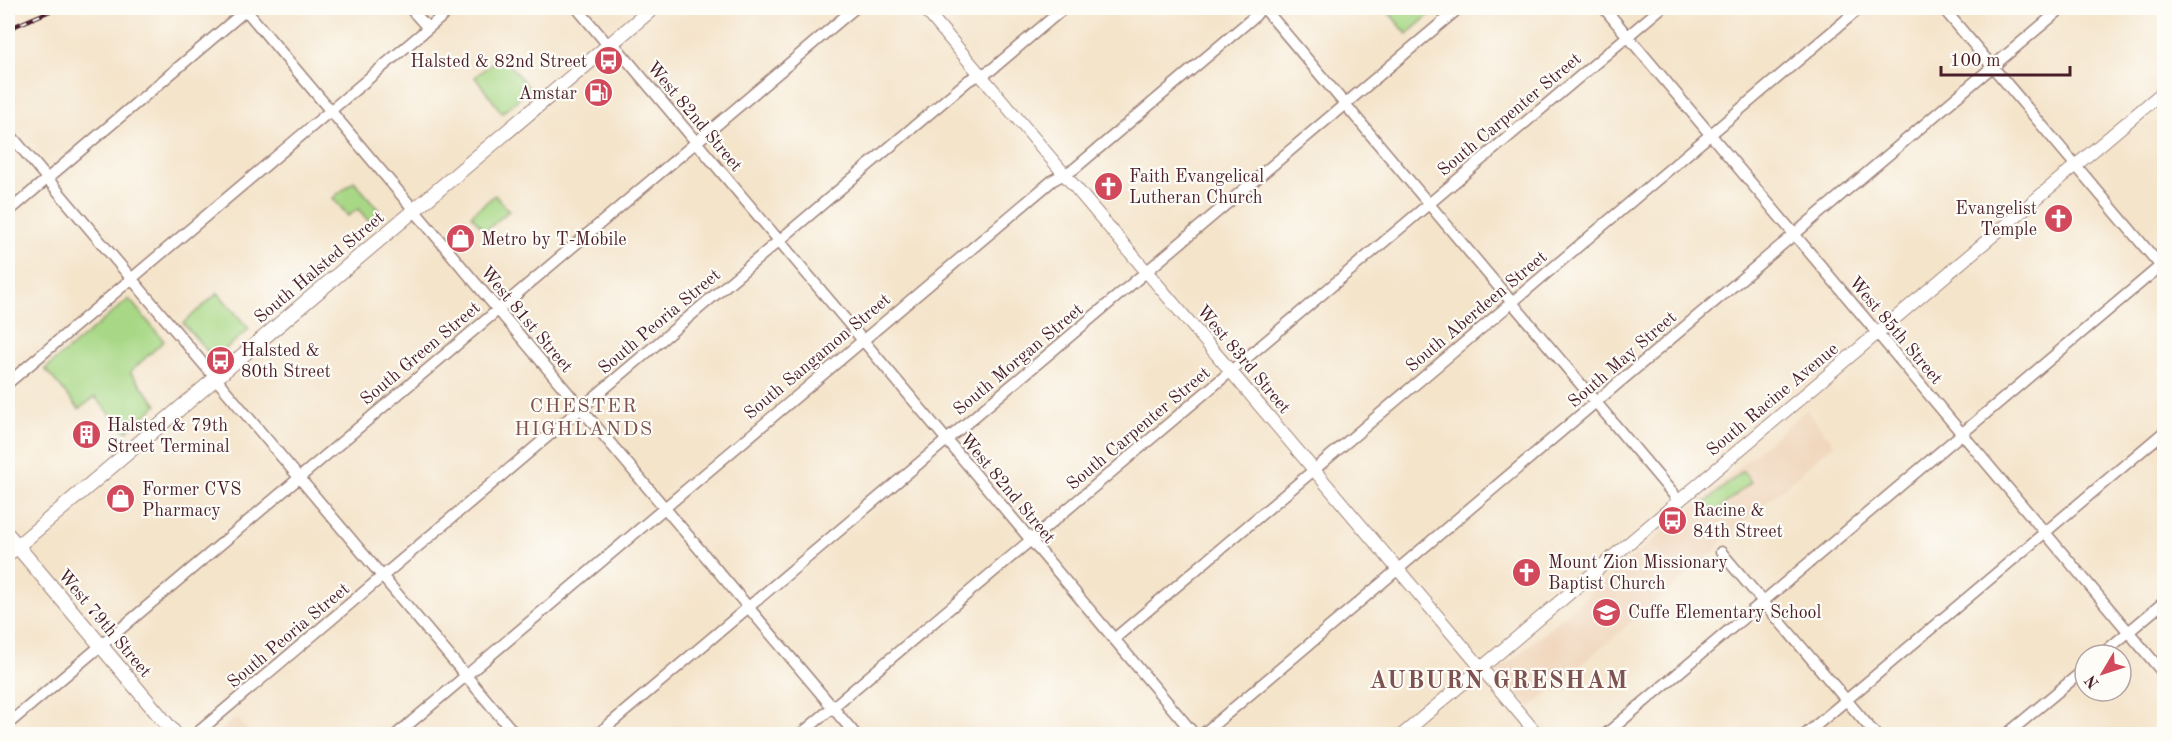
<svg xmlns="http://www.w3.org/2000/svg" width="2172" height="742" viewBox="0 0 2172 742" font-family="'Old Standard TT',serif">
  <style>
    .built { fill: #f0d6bc }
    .green { fill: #a8d886; stroke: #797c58; stroke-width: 1.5 }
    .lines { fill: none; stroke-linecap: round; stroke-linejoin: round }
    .minor-casing { stroke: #9f827a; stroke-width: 13 }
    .tertiary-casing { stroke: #9f827a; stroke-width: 14 }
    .secondary-casing { stroke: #9f827a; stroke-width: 16 }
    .minor { stroke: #fff; stroke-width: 10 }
    .tertiary { stroke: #fff; stroke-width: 12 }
    .secondary { stroke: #fff; stroke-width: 14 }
    .rail-casing { stroke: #4a1f2b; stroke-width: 4.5 }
    .rail { stroke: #fdfcf7; stroke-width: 2; stroke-dasharray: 7; stroke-linecap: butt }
    .labels { text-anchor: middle; stroke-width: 4.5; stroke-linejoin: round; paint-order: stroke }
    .poi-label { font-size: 18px; fill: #4a1f2b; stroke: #fdfcf7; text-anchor: start }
    .street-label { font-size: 18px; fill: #4a1f2b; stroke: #fdfcf7 }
    .neighbourhood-label { font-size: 20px; letter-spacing: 1.5px; fill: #7d5250; stroke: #fdfcf7 }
    .district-label { font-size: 24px; font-weight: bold; letter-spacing: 1.5px; fill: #7d5250; stroke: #fdfcf7 }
  </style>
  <rect width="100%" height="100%" fill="#fdfcf7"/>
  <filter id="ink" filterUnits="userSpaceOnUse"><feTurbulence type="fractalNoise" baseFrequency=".0167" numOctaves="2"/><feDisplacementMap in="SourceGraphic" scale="12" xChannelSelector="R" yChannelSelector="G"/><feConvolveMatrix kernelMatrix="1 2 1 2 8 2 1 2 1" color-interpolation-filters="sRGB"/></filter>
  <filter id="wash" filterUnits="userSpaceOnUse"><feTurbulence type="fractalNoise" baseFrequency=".008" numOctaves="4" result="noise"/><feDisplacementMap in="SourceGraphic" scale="24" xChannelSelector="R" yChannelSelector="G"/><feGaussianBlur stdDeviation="1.35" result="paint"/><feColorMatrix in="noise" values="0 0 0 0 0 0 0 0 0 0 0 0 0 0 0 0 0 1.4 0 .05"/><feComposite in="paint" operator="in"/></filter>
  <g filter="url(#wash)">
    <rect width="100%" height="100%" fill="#f4e4ca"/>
    <path class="built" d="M1806 410 1834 444 1723 540 1714 552 1530 708 1499 671Z
      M236 717 251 734H216Z"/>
    <path class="green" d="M1385 8H1435L1436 9 1407 34Z
      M501 55 530 89 502 113 475 77Z
      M354 181 383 215 372 225 358 209 348 216 333 198Z
      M495 195 509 211 485 231 471 215Z
      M218 293 249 329 214 359 183 323Z
      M129 299 164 341 130 372 157 405 126 432 95 397 79 409 45 369Z
      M1743 471 1751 482 1714 513 1705 503Z"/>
  </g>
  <g filter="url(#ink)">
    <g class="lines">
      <defs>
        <path id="minor" d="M244 8 855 734
          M410 8 428 28
          M577 8 608 45
          M1264 8 1679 501
          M1604 8 2164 674
          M1943 8 2164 270
          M612 42 1194 734
          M8 132 515 734
          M8 212 246 10
          M8 383 452 8
          M1721 552 1875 734
          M1114 639 1860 8
          M2101 655 2164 602
          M8 724 855 8
          M196 734 969 80 991 70 1064 8
          M397 734 1053 180 1074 169 1255 16 1261 8
          M598 734 1459 8
          M801 734 1661 8
          M1203 734 2062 8
          M1606 734 2164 263
          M1806 734 2164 432
          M2007 734 2085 669"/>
        <path id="tertiary" d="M924 8 1537 734
          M1403 734 2164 91"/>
        <path id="secondary" d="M8 535 175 734
          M8 554 653 8"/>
      </defs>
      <use href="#minor" class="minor-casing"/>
      <use href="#tertiary" class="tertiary-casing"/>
      <use href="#secondary" class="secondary-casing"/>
      <use href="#minor" class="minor"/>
      <use href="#tertiary" class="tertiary"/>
      <use href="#secondary" class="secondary"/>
      <defs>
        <path id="rail" d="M8 29 57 8"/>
      </defs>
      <use href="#rail" class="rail-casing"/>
      <use href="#rail" class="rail"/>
    </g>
  </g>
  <defs>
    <symbol id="bus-disc" viewBox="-11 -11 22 22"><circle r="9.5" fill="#d1495b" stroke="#fdfcf7"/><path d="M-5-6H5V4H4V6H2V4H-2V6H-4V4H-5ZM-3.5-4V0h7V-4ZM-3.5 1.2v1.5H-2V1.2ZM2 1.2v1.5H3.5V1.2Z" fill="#fff"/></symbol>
    <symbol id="fuel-disc" viewBox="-11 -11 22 22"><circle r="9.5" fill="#d1495b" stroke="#fdfcf7"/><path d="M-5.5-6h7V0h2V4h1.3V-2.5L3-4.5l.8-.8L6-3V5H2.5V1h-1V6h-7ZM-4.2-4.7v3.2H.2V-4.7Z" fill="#fff"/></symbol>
    <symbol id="church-disc" viewBox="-11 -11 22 22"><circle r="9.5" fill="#d1495b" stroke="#fdfcf7"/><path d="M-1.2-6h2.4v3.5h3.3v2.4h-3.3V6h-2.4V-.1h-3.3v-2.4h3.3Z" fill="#fff"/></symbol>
    <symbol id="shop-disc" viewBox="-11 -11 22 22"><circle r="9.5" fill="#d1495b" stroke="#fdfcf7"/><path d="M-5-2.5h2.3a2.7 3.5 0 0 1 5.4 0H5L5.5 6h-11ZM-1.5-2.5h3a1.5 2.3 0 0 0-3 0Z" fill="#fff"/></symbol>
    <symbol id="building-disc" viewBox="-11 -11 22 22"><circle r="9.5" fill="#d1495b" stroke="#fdfcf7"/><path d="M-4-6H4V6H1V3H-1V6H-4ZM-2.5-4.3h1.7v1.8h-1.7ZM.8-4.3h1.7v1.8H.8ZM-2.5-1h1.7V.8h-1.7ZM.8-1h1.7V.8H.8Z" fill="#fff"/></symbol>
    <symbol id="school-disc" viewBox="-11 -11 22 22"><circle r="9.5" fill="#d1495b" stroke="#fdfcf7"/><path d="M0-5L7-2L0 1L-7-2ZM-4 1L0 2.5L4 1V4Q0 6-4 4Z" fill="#fff"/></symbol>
  </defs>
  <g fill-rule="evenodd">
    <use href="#bus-disc" x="592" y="44" width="33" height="33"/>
    <use href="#fuel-disc" x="582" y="76" width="33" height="33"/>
    <use href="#church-disc" x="1092" y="170" width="33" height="33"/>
    <use href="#church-disc" x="2042" y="202" width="33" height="33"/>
    <use href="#shop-disc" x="444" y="222" width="33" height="33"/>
    <use href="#bus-disc" x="204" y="344" width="33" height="33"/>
    <use href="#building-disc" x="70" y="418" width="33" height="33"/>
    <use href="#shop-disc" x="104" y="482" width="33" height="33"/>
    <use href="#bus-disc" x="1656" y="504" width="33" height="33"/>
    <use href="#church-disc" x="1510" y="556" width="33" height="33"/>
    <use href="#school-disc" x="1590" y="596" width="33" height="33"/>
  </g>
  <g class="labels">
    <g class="poi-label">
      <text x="587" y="67" text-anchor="end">Halsted &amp; 82nd Street</text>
      <text x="577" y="99" text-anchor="end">Amstar</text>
      <text x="1129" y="182">Faith Evangelical<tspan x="1129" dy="21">Lutheran Church</tspan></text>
      <text x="2037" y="214" text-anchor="end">Evangelist<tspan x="2037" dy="21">Temple</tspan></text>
      <text x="481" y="245">Metro by T-Mobile</text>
      <text x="241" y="356">Halsted &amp;<tspan x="241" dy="21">80th Street</tspan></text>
      <text x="107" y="431">Halsted &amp; 79th<tspan x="107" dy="21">Street Terminal</tspan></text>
      <text x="142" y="495">Former CVS<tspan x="142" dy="21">Pharmacy</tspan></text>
      <text x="1693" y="516">Racine &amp;<tspan x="1693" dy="21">84th Street</tspan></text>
      <text x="1548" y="568">Mount Zion Missionary<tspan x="1548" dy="21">Baptist Church</tspan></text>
      <text x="1628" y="618">Cuffe Elementary School</text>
    </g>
    <g class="street-label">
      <text transform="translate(1509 114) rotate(-40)" y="6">South Carpenter Street</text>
      <text transform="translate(695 116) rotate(50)" y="6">West 82nd Street</text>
      <text transform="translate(319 267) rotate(-40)" y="6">South Halsted Street</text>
      <text transform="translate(1476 311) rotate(-40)" y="6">South Aberdeen Street</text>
      <text transform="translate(527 319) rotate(50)" y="6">West 81st Street</text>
      <text transform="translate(659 321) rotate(-40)" y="6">South Peoria Street</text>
      <text transform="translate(1896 330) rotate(50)" y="6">West 85th Street</text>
      <text transform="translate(420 353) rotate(-40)" y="6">South Green Street</text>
      <text transform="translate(817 356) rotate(-40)" y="6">South Sangamon Street</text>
      <text transform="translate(1018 359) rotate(-40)" y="6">South Morgan Street</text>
      <text transform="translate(1244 359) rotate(50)" y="6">West 83rd Street</text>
      <text transform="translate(1622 359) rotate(-41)" y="6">South May Street</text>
      <text transform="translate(1772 399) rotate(-40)" y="6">South Racine Avenue</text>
      <text transform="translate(1138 428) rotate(-40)" y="6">South Carpenter Street</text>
      <text transform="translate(1008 488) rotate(50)" y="6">West 82nd Street</text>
      <text transform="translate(105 623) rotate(50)" y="6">West 79th Street</text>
      <text transform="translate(288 635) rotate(-40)" y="6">South Peoria Street</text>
    </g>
    <g class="neighbourhood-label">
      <text x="584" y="412">CHESTER<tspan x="584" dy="23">HIGHLANDS</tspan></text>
    </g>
    <g class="district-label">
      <text x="1499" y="688">AUBURN GRESHAM</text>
    </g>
  </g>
  <rect width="2172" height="742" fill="none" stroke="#fdfcf7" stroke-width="30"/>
  <g transform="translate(2103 673) rotate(231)"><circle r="28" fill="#fdfcf7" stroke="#b5a4a5" stroke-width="1.5"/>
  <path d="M0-4.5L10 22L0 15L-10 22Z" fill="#d1495b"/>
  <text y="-9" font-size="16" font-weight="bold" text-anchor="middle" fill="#4a1f2b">N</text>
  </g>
  <path d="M1941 66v9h129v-9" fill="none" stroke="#4a1f2b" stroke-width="3"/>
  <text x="1950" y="66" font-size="18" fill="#4a1f2b" stroke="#fdfcf7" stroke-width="4.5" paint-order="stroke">100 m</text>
</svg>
